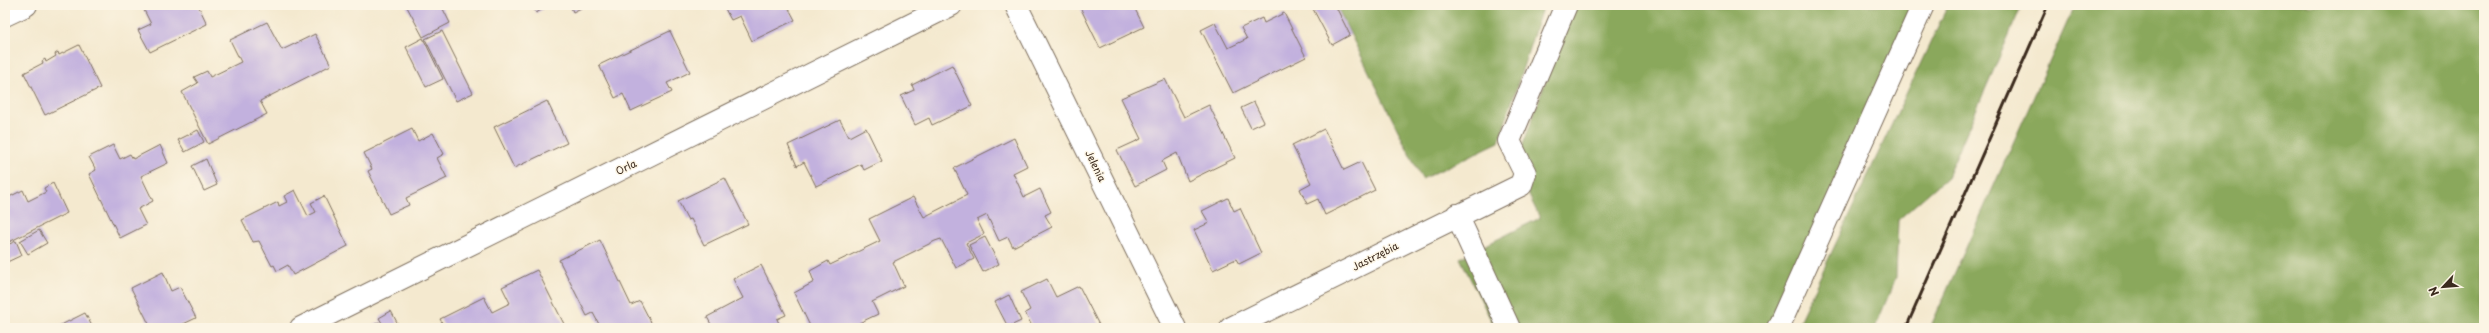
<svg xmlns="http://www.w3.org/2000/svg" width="2489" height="333" viewBox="0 0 2489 333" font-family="'Playpen Sans',sans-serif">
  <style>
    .forest { fill: #8aa85b; stroke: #62693c }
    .building { fill: #c2b1de }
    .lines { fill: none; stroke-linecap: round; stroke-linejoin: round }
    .minor-casing { stroke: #7c6d5c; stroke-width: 24 }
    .minor { stroke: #fff; stroke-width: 22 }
    .rail { stroke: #3b2a1e; stroke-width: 3 }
    .labels { text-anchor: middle; stroke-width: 3; stroke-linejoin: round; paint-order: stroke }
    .street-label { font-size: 10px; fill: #3b2a1e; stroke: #fcf5e5 }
  </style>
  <rect width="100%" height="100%" fill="#fcf5e5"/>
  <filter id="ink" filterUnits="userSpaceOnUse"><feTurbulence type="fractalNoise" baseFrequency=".025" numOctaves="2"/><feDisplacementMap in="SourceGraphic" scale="8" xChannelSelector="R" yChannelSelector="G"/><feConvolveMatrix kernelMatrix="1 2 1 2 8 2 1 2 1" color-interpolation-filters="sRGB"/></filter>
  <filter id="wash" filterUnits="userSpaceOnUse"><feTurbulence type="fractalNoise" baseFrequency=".012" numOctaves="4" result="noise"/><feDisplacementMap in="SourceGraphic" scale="16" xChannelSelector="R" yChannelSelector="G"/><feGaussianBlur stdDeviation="0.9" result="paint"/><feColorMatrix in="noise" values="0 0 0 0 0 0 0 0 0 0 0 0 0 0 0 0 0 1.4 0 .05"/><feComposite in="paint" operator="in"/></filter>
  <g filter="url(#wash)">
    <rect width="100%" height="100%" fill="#f4e9cf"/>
    <path class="forest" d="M1336 5H1543L1499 142 1422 179Z
      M1573 5H1920L1768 328H1495L1460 258 1540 218 1515 167Z
      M1948 5H2022L1947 177 1898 220 1896 277 1875 328H1796Z
      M2075 5H2484V328H1930Z"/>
    <g id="blocks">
      <path class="building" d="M148 5H198L207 24 150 52 138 30 151 24 143 8Z
        M406 5H441L450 23 423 37Z
        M532 5H550L536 13Z
        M570 5H587L573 12Z
        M723 5H787L795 20 752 41 740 16 731 20Z
        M1079 5H1133L1144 27 1100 48Z
        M1316 5H1335L1350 35 1332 45 1312 7Z
        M1284 13 1306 57 1233 93 1201 30 1215 23 1228 48 1247 39 1241 28 1262 18 1264 23Z
        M267 22 282 50 315 34 331 65 260 101 267 114 208 144 182 92 198 83 194 77 207 71 210 77 241 62 230 40Z
        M442 31 473 93 456 101 425 39Z
        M670 31 690 72 667 83 672 92 631 111 623 94 615 98 599 65Z
        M423 38 443 79 426 87 406 47Z
        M79 45 100 88 45 115 24 73 43 63 42 61 45 59 46 62 56 56 55 54 58 52 59 55Z
        M952 65 972 106 932 125 929 118 915 125 901 96 914 90 912 85Z
        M1165 79 1184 117 1209 105 1235 158 1188 181 1177 153 1162 161 1166 170 1135 186 1117 150 1141 139 1121 98Z
        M547 101 567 143 514 168 494 127Z
        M1254 102 1264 122 1251 128 1241 108Z
        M840 120 849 137 866 128 882 161 864 170 861 164 816 186 804 162 797 166 788 145Z
        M412 129 418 141 433 133 444 154 437 158 447 178 406 198 409 205 389 214 368 171 372 169 364 153Z
        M1324 129 1344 170 1361 162 1375 190 1325 215 1318 199 1307 204 1300 189 1311 183 1292 145Z
        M198 130 204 142 185 152 178 140Z
        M1014 138 1027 166 1013 173 1024 197 1040 189 1051 212 1045 215 1052 227 1013 247 1008 237 999 241 987 215 977 220 984 234 966 243 974 259 956 268 941 239 935 241 893 262 904 286 872 302 878 314 859 323 861 328 825 326 811 328 794 293 814 282 810 271 828 261 830 265 880 241 869 219 913 197 924 217 967 195 954 168Z
        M113 145 120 159 130 154 133 159 160 145 168 163 141 176 153 201 138 209 146 225 120 238 89 174 96 170 89 157Z
        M206 159 217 185 204 191 192 166Z
        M725 178 748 224 704 245 691 219 688 220 678 201Z
        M53 183 67 213 5 244V199L23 190 28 201 46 192 44 188Z
        M295 190 308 216 316 212 311 203 324 196 348 246 293 275 288 265 277 271 274 265 272 266 259 241 253 242 242 220 278 202 279 206 287 202 284 196Z
        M1228 198 1234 211 1240 208 1261 253 1239 264 1236 259 1213 270 1194 230 1209 223 1202 211Z
        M39 230 47 243 28 254 20 241Z
        M985 237 999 264 983 272 969 245Z
        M600 240 631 305 640 301 654 328H601L593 313 587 316 559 260Z
        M16 241 22 255 5 263V246Z
        M761 265 786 315 777 319 781 328H713L707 317 743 298 733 279Z
        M537 270 566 328H445L440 319 484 297 492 312 510 303 502 287Z
        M163 272 171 291 180 287 196 318 175 328H151L131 288Z
        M1047 279 1056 297 1079 286 1100 327 1033 328 1025 313 1030 310 1021 292Z
        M1009 295 1021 321 1008 327 995 302Z
        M391 311 400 328H385L379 318Z
        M85 313 93 328H55Z
        M379 322 382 328H369Z"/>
    </g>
  </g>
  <g filter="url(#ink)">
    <use href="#blocks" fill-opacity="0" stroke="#7c6d5c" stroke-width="1"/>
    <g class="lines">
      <defs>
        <path id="minor" d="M1016 5 1175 328
          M5 15 26 5
          M1457 215 1509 328
          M301 328 951 5
          M1231 328 1521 185 1525 173 1509 141 1566 5
          M1778 328 1923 5"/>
      </defs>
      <use href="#minor" class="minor-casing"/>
      <use href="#minor" class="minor"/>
      <path class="rail" d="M1906 328 2048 5"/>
    </g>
  </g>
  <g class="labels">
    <g class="street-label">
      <text transform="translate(1096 166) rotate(64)" y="4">Jelenia</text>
      <text transform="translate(626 167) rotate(-26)" y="4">Orla</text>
      <text transform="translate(1375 256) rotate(-27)" y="4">Jastrzębia</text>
    </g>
  </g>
  <rect width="2489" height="333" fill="none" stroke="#fcf5e5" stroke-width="20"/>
  <g transform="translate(2443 287) rotate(244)" stroke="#fcf5e5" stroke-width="3" paint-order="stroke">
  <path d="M0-3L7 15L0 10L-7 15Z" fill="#3b2a1e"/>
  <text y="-6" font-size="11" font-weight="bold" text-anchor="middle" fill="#3b2a1e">N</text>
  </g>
</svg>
